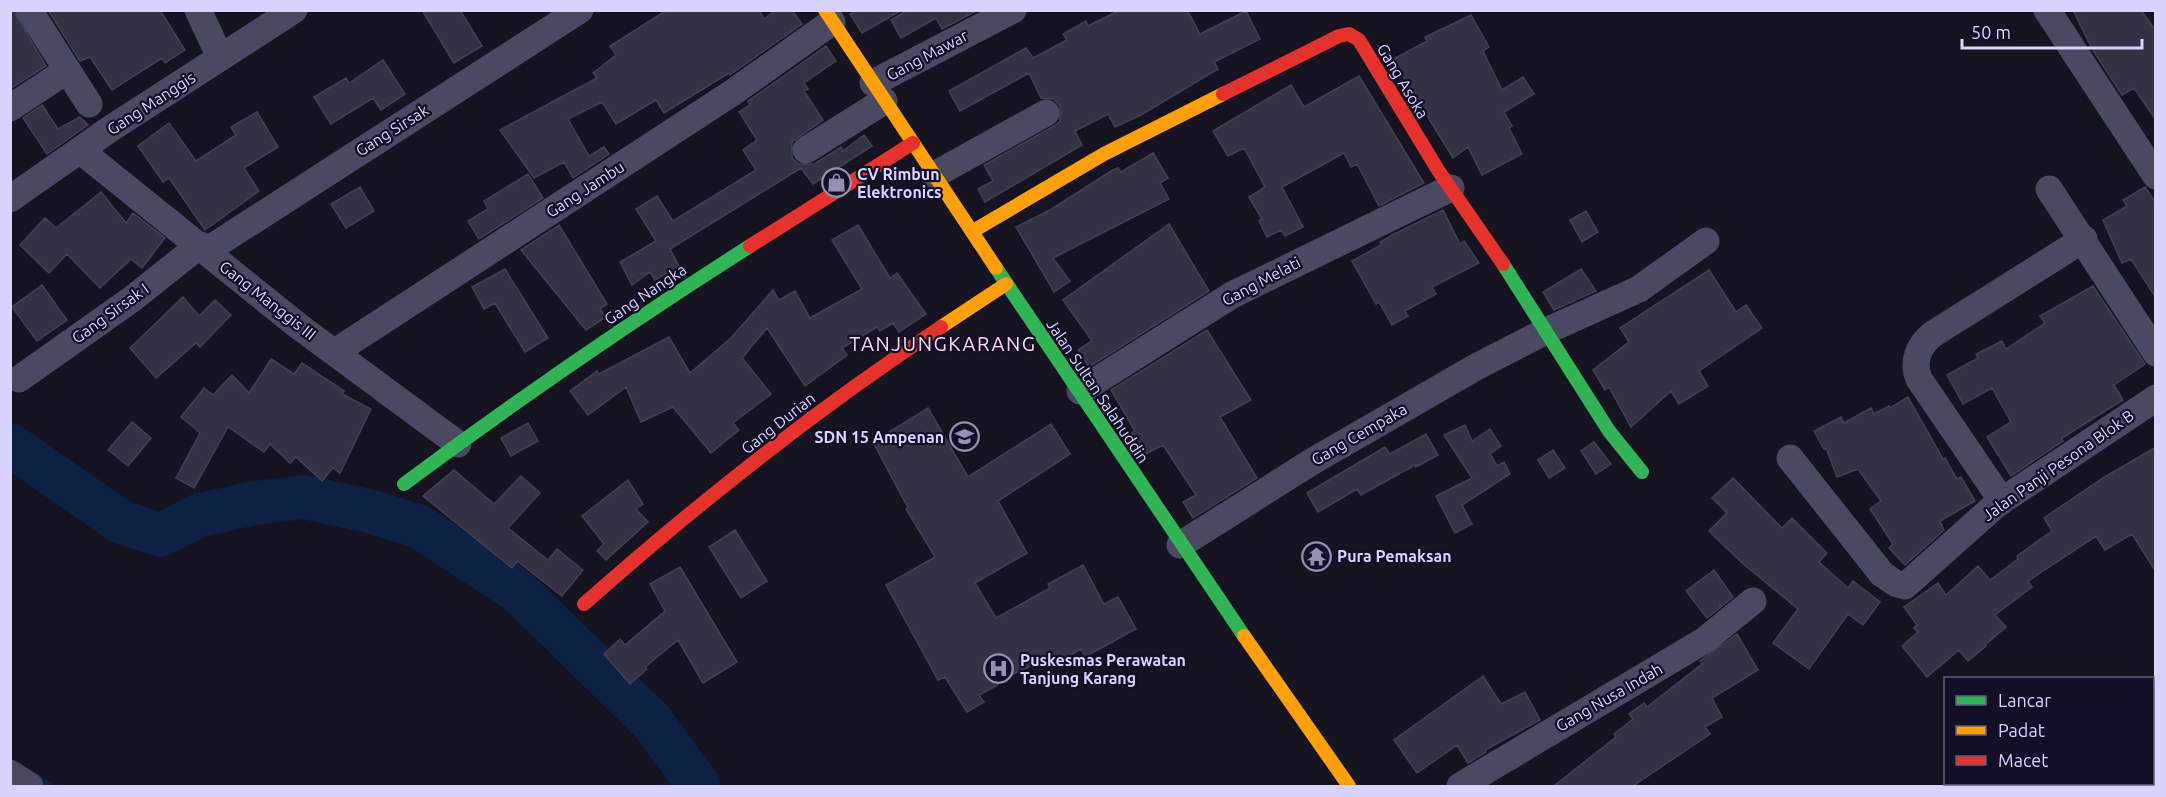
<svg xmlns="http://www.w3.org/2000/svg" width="2166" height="797" viewBox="0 0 2166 797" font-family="Ubuntu,sans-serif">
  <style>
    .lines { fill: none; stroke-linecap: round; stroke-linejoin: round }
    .stream { stroke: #0d2144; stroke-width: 8 }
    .river { stroke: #0d2144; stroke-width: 44 }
    .building { fill: #343243; stroke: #433f54; stroke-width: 1.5 }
    .street { stroke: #4a4962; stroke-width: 27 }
    .fast { stroke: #30b455; stroke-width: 14 }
    .slow { stroke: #ff9f0a; stroke-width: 14 }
    .jam { stroke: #e5322d; stroke-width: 14 }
    .labels { text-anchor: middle; stroke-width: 4.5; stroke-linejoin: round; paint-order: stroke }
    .street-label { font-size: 16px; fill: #d9d4ff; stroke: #130f26 }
    .poi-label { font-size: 16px; font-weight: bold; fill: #d9d4ff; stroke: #130f26; text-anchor: start }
    .quarter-label { font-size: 20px; letter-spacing: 1.5px; fill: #ffd6f0; stroke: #130f26 }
  </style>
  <rect width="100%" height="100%" fill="#161421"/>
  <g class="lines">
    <path class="stream" d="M36 777 50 786"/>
    <path class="river" d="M10 445 121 522 161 535 200 515 255 503 304 497 369 511 418 526 518 591 653 723 699 786"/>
  </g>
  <path class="building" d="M10 10H13L46 66 10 89Z
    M48 10H160L185 50 165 63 162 58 112 90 90 57 80 61Z
    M422 10H460L482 46 454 63Z
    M667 10H759L764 19 776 10H792L802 24 730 75 729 73 664 113 656 100 616 124 602 102 568 119 589 156 604 147 609 154 573 178 564 162 534 178 500 130 597 78 593 73 616 55 610 46Z
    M857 10H902L862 33 850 14Z
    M908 10H978L942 29 936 18 901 38 891 20Z
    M1120 10H1187L1200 34 1246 11 1260 39 1214 62 1218 69 1141 115 1115 127 1108 114 1075 131 1082 145 985 202 978 189 993 181 984 165 1054 126 1060 121V106L1054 99 1041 98 1029 73 960 111 949 91 1026 48 1033 58 1067 40 1063 34 1086 21 1088 26Z
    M2073 10H2141L2156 31V120L2134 88 2122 95 2092 49Z
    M1471 15 1489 47 1483 51 1502 90 1523 77 1534 94 1504 112 1512 126 1509 128 1522 154 1482 175 1468 147 1453 158 1391 57 1394 59 1427 41 1425 37Z
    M826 46 836 61 804 83 808 89 804 91 823 120 792 142V158L799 164H814L841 147 843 151 864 135 872 146 813 184 801 168 670 249 679 266 655 280 650 272 632 285 620 262 656 241 636 209 657 196 673 221 756 170 743 150 757 140 739 112 750 105 748 101Z
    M383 60 405 94 381 110 373 98 331 124 314 97 346 78 349 83Z
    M1359 76 1424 183 1379 206 1357 164 1351 167 1344 153 1282 187 1303 227 1285 236 1281 230 1267 237 1259 221 1262 219 1249 197 1265 187 1244 148 1228 156 1213 131 1291 85 1304 107Z
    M42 105 58 129 80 117 88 125 47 154 23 118Z
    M257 112 278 147 244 168 259 191 205 230 169 178 163 182 138 146 169 123 196 161 236 135 231 127Z
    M1153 153 1168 178 1160 183 1169 199 1053 258 1070 281 1054 292 1016 227 1050 210 1113 170 1118 168 1121 172Z
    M528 174 543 198 479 239 468 221 488 209 484 201Z
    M360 187 374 211 346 228 331 204Z
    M2145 187 2156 203V298L2131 259 2122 263 2103 220 2127 206 2123 200Z
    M101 192 126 223 133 213 165 238 142 268 131 259 100 288 67 254 49 273 20 245 45 218 56 228Z
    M1443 210 1460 244 1464 241 1479 263 1432 287 1436 294 1405 311 1408 316 1392 325 1379 302 1376 304 1352 261 1381 245 1380 242 1394 234Z
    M1586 211 1598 232 1582 242 1570 220Z
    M1169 224 1209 291 1089 367 1078 350 1092 341 1063 300Z
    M559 225 607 304 600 309 606 317 586 330 521 250Z
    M858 225 890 278 897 273 926 314 899 332 893 323 880 331 877 327 842 348 847 355 805 386 767 328 742 358 771 394 733 423 739 430 711 453 673 407 641 422 626 387 588 415 570 391 597 371 599 374 669 337 690 373 731 338 773 290 779 300 795 291 810 318 862 289 832 240Z
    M505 269 548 338 525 352 495 303 484 309 472 287Z
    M1581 269 1596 291 1554 310 1543 292Z
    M1709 270 1736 312 1746 305 1762 328 1699 371 1708 386 1679 404 1671 391 1631 427 1609 387 1605 390 1593 370 1629 342 1620 328Z
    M42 285 67 320 37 341 12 307Z
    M2093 286 2145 364 2114 385 2123 400 2062 438 2063 441 2011 476 1987 437 2011 422 1992 388 1963 404 1947 375 1978 358 1976 354 2002 341 2006 349 2045 323 2040 316Z
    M183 297 199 316 215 300 231 315 200 347 196 343 156 378 130 348Z
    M1207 330 1251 400 1220 417 1257 478 1193 518 1183 502 1196 495 1163 445 1144 455 1130 434 1135 431 1111 390Z
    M271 359 294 374 302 363 344 391 342 394 371 409 340 473 333 468 322 481 296 457 290 463 270 444 264 452 228 427 194 488 176 478 200 433 181 417 204 388 213 395 232 375 249 393Z
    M1908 397 1943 459 1945 458 1957 479 1961 477 1975 501 1940 521 1944 530 1905 565 1889 548 1893 544 1870 509 1881 501 1858 469 1837 477 1826 448 1824 449 1814 431 1841 417 1844 423 1871 408 1874 414 1889 406 1890 408Z
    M928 408 968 477 1051 424 1070 454 998 501 1027 553 975 583 996 618 1050 588 1048 584 1083 565 1104 604 1118 597 1136 629 1085 657 1081 649 1053 665 1049 657 997 682 998 685 979 695 984 702 967 712 945 677 938 680 886 585 935 557 906 509 908 508 873 442Z
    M132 422 151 438 128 466 108 450Z
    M528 423 538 441 511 456 501 438Z
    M1465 425 1472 441 1490 429 1501 446 1490 454 1497 466 1504 462 1510 474 1462 505 1472 524 1455 533 1436 496 1472 478 1444 435Z
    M1426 434 1438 455 1416 467 1415 465 1361 495 1357 489 1318 512 1307 493 1385 447 1390 454Z
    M1594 442 1611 464 1596 474 1581 451Z
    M2156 447V572L2132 534 2105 550 2096 536 2028 581 2032 587 1995 615 2006 627 1985 645 1986 646 1968 661 1959 650 1927 677 1902 646 1918 632 1914 628 1917 625 1904 607 1938 583 1946 595 1978 566 1990 580 2018 559 2017 556 2052 531 2044 518 2103 478Z
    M1553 450 1565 468 1549 478 1538 460Z
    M454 470 494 504 521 476 540 493 508 528 548 560 557 549 583 570 562 596 517 561 512 568 423 496Z
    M1733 478 1782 528 1792 518 1827 553 1819 562 1848 588 1853 581 1880 602 1863 625 1848 614 1809 669 1773 643 1798 609 1741 562 1709 531 1727 513 1712 498Z
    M628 480 643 504 636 509 648 522 606 560 597 551 604 544 582 516Z
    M735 530 767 581 741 598 709 547Z
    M680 567 737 662 703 683 678 640 645 667 647 669 630 684 604 654 620 639 625 645 665 611 650 584Z
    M1714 570 1733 597 1722 606 1719 604 1721 607 1707 618 1686 591Z
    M1737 634 1758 670 1712 698 1722 717 1705 727 1710 734 1633 786H1554L1616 737 1614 734 1633 719 1629 714 1644 703 1647 707 1702 664 1700 661Z
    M1483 676 1501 704 1525 692 1540 720 1485 750 1486 752 1468 763 1457 745 1417 773 1394 740Z"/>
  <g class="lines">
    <path class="street" d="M29 10 89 104
      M198 10 220 57
      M2047 10 2156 176
      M873 83 1013 10
      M10 108 66 71
      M806 150 884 101
      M81 151 297 325 458 444
      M934 175 1046 113
      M2049 189 2156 353
      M10 199 110 129 294 10
      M206 251 580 10
      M335 352 732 93 832 22
      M19 379 132 299 200 245
      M1080 391 1232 295 1451 188
      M1790 458 1882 574 1895 583 1905 586 1997 504 2156 398
      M2002 501 1919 379C1912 363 1918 345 1933 334L2084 239
      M1180 545 1313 461 1476 367 1544 332 1639 289 1706 241
      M10 773 30 786
      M1460 786 1705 640 1753 601"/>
    <path class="fast" d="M1503 264 1609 431 1642 472
      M996 268 1244 636
      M404 484C517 400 632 321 750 246"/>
    <path class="slow" d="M825 10 996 268
      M973 231 1104 154 1223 94
      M941 327 1006 284
      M1244 636 1349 786"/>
    <path class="jam" d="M1223 94 1339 36 1349 34 1359 40 1438 170 1503 264
      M750 246 913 143
      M584 604C697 504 815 410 941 327
      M2150 786 2156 783"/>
  </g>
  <defs>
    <symbol id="shop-ring" viewBox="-11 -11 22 22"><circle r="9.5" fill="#130f26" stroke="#9591b1" stroke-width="1.5"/><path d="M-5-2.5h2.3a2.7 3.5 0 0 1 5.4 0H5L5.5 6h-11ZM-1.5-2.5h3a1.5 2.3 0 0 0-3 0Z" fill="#9591b1"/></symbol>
    <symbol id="school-ring" viewBox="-11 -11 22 22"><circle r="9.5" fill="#130f26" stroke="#9591b1" stroke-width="1.5"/><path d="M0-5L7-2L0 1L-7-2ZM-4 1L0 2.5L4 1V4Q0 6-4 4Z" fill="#9591b1"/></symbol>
    <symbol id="temple-ring" viewBox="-11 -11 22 22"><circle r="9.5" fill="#130f26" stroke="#9591b1" stroke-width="1.5"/><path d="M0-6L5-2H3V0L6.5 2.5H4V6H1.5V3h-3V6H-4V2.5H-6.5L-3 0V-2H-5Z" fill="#9591b1"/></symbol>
    <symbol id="hospital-ring" viewBox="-11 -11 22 22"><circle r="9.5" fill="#130f26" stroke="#9591b1" stroke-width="1.5"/><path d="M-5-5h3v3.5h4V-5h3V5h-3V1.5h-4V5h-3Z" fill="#9591b1"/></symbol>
  </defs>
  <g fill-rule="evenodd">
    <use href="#shop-ring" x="820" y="166" width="33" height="33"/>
    <use href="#school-ring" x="948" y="420" width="33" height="33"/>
    <use href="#temple-ring" x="1300" y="540" width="33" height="33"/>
    <use href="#hospital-ring" x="982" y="652" width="33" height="33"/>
  </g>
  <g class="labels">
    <g class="street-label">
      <text transform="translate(927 55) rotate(-28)" y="6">Gang Mawar</text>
      <text transform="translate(1403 81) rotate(59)" y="6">Gang Asoka</text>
      <text transform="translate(151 103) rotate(-33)" y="6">Gang Manggis</text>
      <text transform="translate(392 130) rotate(-32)" y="6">Gang Sirsak</text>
      <text transform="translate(585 189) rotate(-33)" y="6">Gang Jambu</text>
      <text transform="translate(1261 281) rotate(-28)" y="6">Gang Melati</text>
      <text transform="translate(645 294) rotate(-34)" y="6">Gang Nangka</text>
      <text transform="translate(268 300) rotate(38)" y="6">Gang Manggis III</text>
      <text transform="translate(110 313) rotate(-36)" y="6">Gang Sirsak I</text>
      <text transform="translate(1098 391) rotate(56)" y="6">Jalan Sultan Salahuddin</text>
      <text transform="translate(778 423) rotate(-38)" y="6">Gang Durian</text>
      <text transform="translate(1359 434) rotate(-30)" y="6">Gang Cempaka</text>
      <text transform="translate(2058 465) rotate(-35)" y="6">Jalan Panji Pesona Blok B</text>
      <text transform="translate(1609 697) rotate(-30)" y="6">Gang Nusa Indah</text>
    </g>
    <g class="poi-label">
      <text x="857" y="180">CV Rimbun<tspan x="857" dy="18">Elektronics</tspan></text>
      <text x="944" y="443" text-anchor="end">SDN 15 Ampenan</text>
      <text x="1337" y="562">Pura Pemaksan</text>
      <text x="1020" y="666">Puskesmas Perawatan<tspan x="1020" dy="18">Tanjung Karang</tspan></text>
    </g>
    <g class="quarter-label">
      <text x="943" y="351">TANJUNGKARANG</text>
    </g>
  </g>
  <rect width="2166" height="797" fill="none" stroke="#d9d4ff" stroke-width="24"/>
  <rect x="1944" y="677" width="210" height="108" fill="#130f26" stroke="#625e7d" stroke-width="1.5"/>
  <rect x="1956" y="696" width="30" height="9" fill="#30b455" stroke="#625e7d" stroke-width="1.5"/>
  <text x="1998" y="707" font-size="18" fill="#d9d4ff">Lancar</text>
  <rect x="1956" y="726" width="30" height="9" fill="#ff9f0a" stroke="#625e7d" stroke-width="1.5"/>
  <text x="1998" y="737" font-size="18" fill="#d9d4ff">Padat</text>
  <rect x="1956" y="756" width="30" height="9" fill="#e5322d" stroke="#625e7d" stroke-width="1.5"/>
  <text x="1998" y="767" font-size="18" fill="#d9d4ff">Macet</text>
  <path d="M1962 39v9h180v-9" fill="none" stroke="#d9d4ff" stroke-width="3"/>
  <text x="1971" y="39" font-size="18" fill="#d9d4ff" stroke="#130f26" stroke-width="4.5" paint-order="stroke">50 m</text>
</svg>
